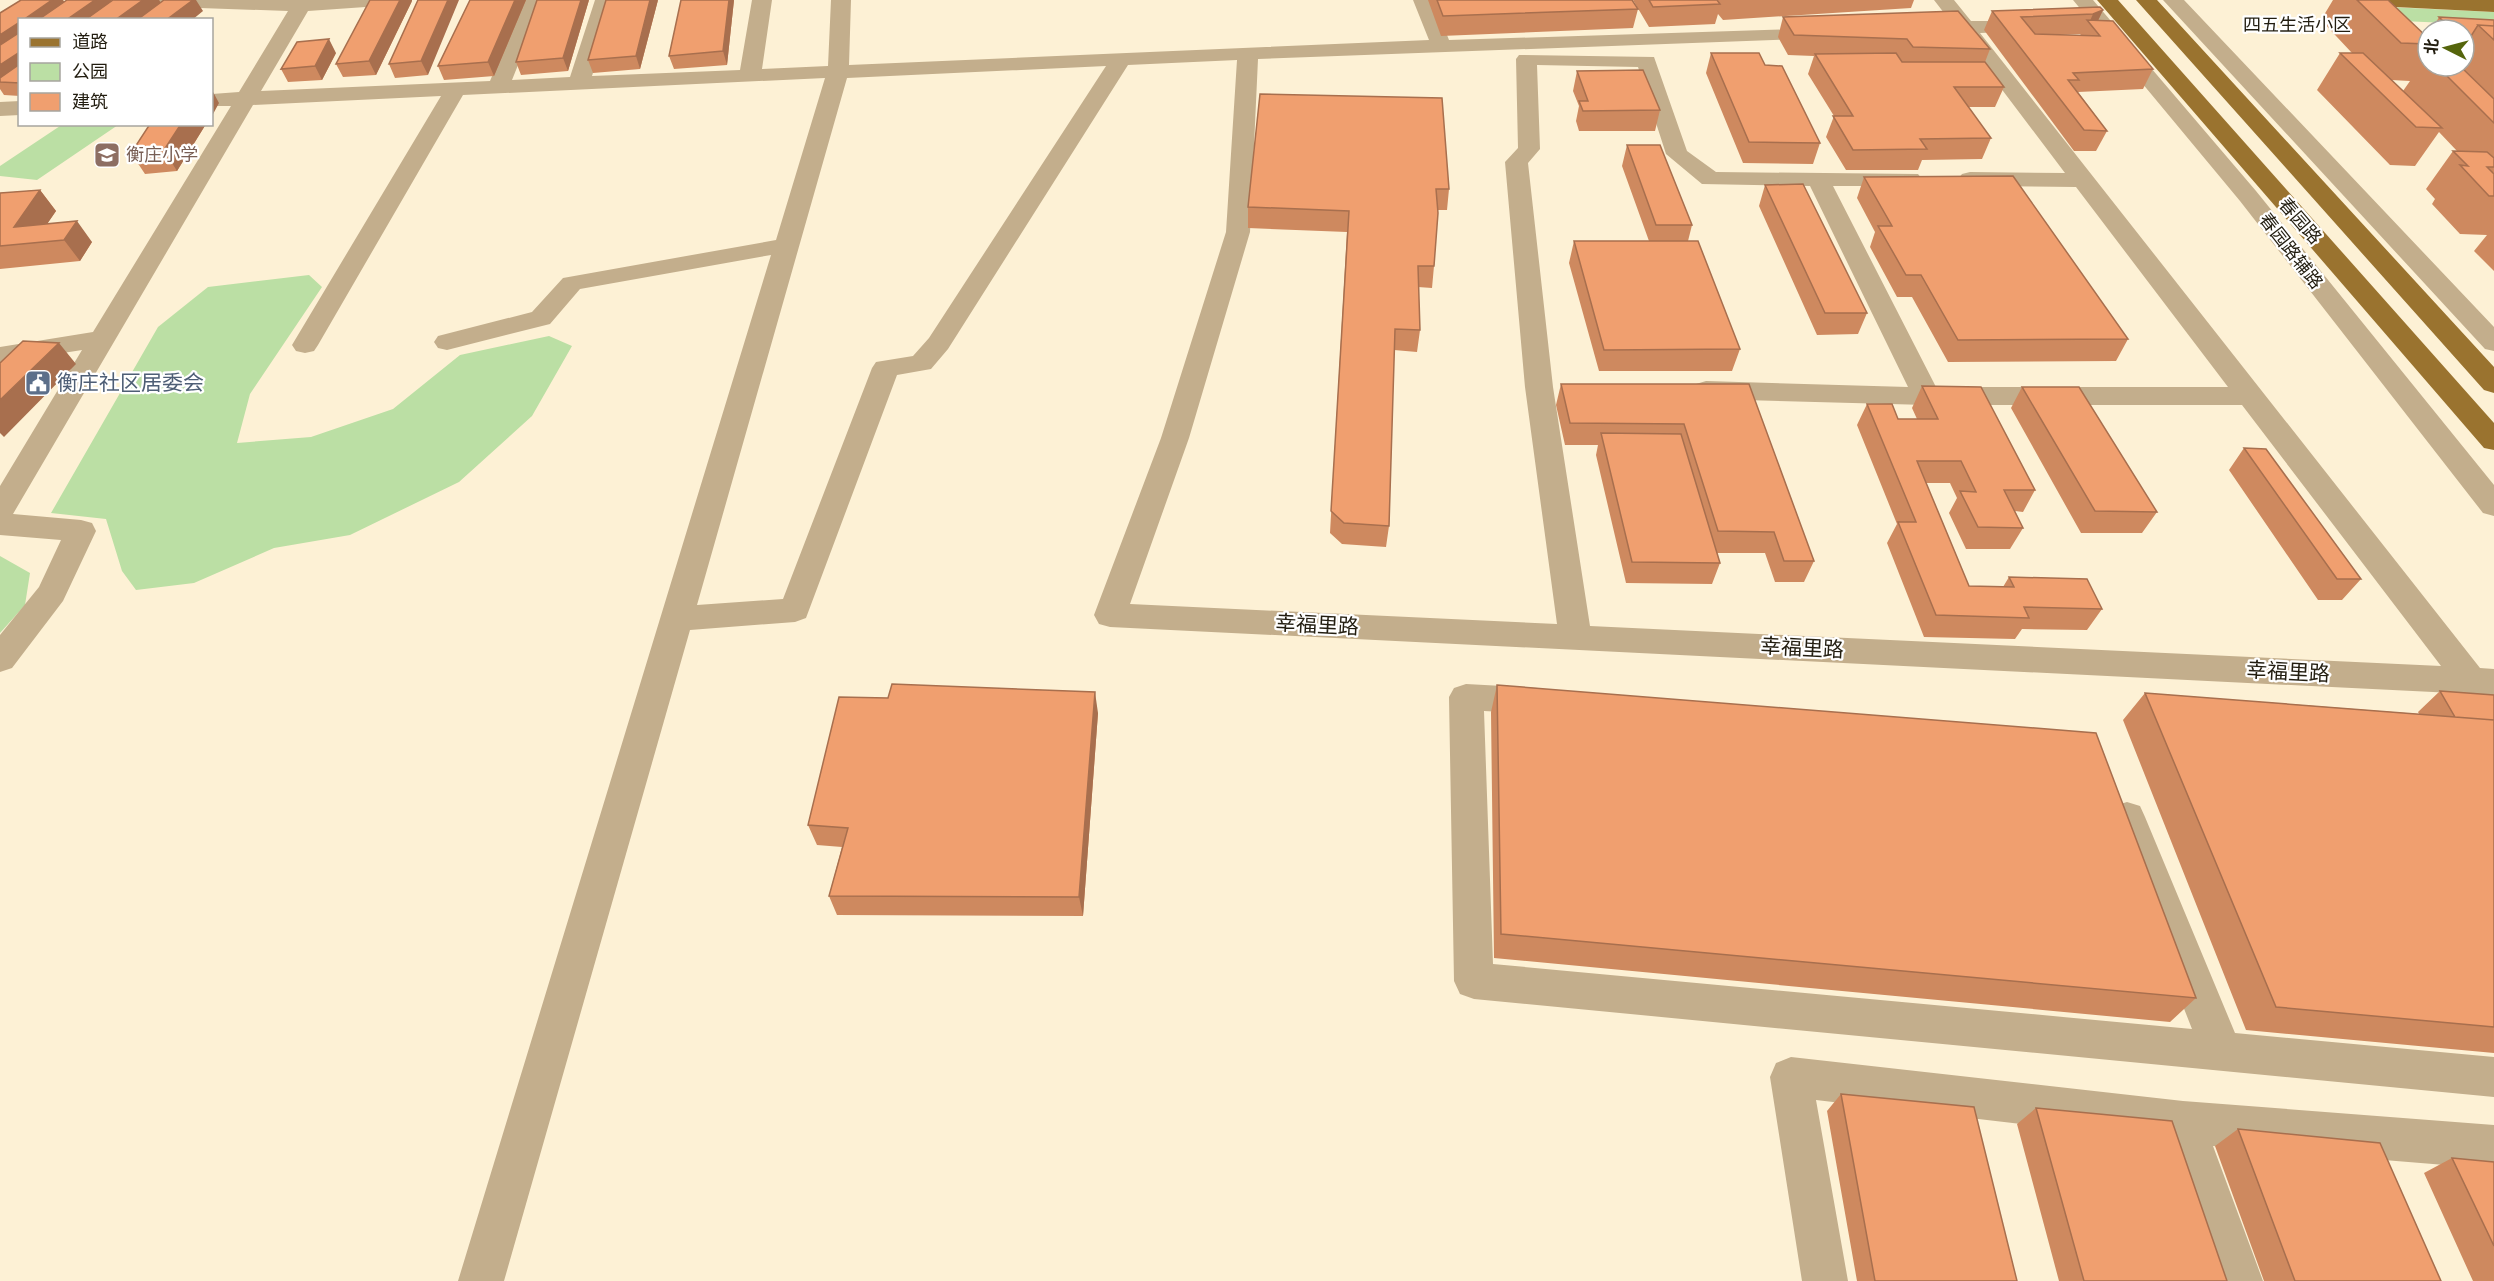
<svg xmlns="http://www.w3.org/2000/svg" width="2494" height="1281" viewBox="0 0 2494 1281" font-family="Signika,'Noto Sans SC',sans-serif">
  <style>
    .green { fill: #bbdfa4 }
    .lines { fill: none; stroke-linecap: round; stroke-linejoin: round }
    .minor { fill: #c3ae8c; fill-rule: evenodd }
    .major { fill: #9a732f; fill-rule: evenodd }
    .wall { fill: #ce895f; fill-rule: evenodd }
    .shaded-wall { fill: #a86f4e }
    .building { fill: #f09f6f; stroke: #a86f4e; stroke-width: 1.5 }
    .labels { text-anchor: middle; stroke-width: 4.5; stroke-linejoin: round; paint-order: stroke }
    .far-neighbourhood-label { font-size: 18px; fill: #221d10; stroke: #fff }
    .far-education-label { font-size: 18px; fill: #785e54; stroke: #fff; text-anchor: start }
    .far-street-label { font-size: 18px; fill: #221d10; stroke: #fff }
    .service-label { font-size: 21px; fill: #4e5e75; stroke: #fff; text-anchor: start }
    .street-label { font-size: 21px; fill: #221d10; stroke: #fff }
  </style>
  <rect width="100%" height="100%" fill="#fdf1d5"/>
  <path class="green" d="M2367 6 2494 12V25L2378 20Z
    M63 124 118 125 37 180 0 176V166Z
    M309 275 322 287 250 394 237 443 311 437 393 409 460 355 549 336 572 346 532 416 459 482 350 535 274 548 194 583 136 590 122 571 106 519 51 513 158 327 208 287Z
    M0 556 30 573 25 605 0 633Z"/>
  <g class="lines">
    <path class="minor" d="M134 0H390L380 6 308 11 261 91 490 81 524 0H544L512 80 570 77 595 0H615L592 76 740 70 752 0H772L762 69 828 66 831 0H851L849 65 1429 40 1413 0H1433L1449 40 1831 28 1834 32 1831 36 1824 38 1258 59 1250 232 1189 438 1130 604 1557 624 1525 387 1505 162 1518 148 1516 59 1519 55 1654 57 1687 151 1716 172 1918 174 1922 179 1918 184 1910 186H1833L1936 387H2228L2076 187 1970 186 1962 184 1958 179 1962 174 1970 172 2065 173 1960 34 1920 33 1917 29 1920 25 1951 22 1934 0H1954L1971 21H2038L2041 25 2038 29 2031 31 1980 33 2480 668 2494 669V695L1110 627 1099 624 1094 615 1161 438 1226 232 1237 60 1128 65 948 349 931 369 897 375 806 618 795 622 690 630 504 1281H458L771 255 580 289 550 324 447 350 438 348 434 342 438 336 532 312 563 278 776 240 825 78 463 95 318 345 314 351 305 353 296 351 292 345 441 96 253 105 13 514 81 520 92 523 96 531 63 601 12 668 0 672V635L39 587 61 540 0 535V486L82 350 0 363V347L93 332 231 106H212V94L239 92 288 11 144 6ZM1537 65 1638 67 1666 154 1702 184 1810 186 1908 387 1706 381 1696 384 1692 390 1696 396 1706 399 1927 405H2242L2441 666 1590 626 1553 387 1528 163 1540 149ZM1106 66 929 338 913 356 876 362 872 368 783 599 697 605 847 78Z
      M2073 0H2093L2256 191 2494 485V516L2483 513 2240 201Z
      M2163 0H2184L2494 327V351L2485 349Z
      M20 101V115L0 116V102Z
      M1466 684 1538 688 1550 692 1555 701 1550 710 1538 714 1484 711 1493 964 2192 1029 2109 817 2114 806 2127 802 2140 806 2145 817 2235 1033 2494 1057V1097L1474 999 1460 994 1454 981 1449 697 1454 688Z
      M1791 1057 2183 1101 2494 1125V1169L2213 1146 2263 1281H2217L2168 1141 1816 1100 1848 1281H1802L1770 1077 1776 1063Z"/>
    <path class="major" d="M2097 0H2118L2494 423V450L2484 448Z
      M2136 0H2157L2494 367V393L2484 390Z
      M2366 0H2494V12L2376 6Z"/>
  </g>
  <path class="wall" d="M63 0 64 2 113 0H159L160 2 203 11 20 20V96L4 95 0 89V13Z
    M418 0 428 75 395 78 389 64Z
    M470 0H526L494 76 444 80 438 66Z
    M589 0 568 71 521 75 516 62Z
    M658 0 640 69 593 73 588 60Z
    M734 0 727 65 674 69 669 56Z
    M1428 0H1632L1638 9 1633 28 1441 36Z
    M1633 0H1914L1911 8 1723 20 1718 14 1715 24 1649 27Z
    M2333 0H2388L2428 38V53L2426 56H2428V66H2464V30H2441L2435 24 2439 17 2494 20V271L2474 251 2487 235 2460 234 2432 204 2435 199 2426 189 2453 151H2457L2439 132 2415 166 2390 165 2317 90 2340 53H2352L2321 20ZM2391 80 2410 81 2403 91Z
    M412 1 376 75 343 77 336 64Z
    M2103 10 2098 21 2153 69 2143 89 2078 92 2107 131 2096 151H2074L1984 30 1992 11ZM2081 34 2080 35H2055Z
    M1783 17 1990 49 1985 62 2004 87 1995 107H1968L1991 138 1982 159 1922 160 1918 170H1846L1826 137 1834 116 1808 74 1814 56 1788 55 1778 37Z
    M336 53 322 80 288 82 281 69Z
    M1711 53 1765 65 1820 143 1813 164 1743 163 1706 73Z
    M1577 71 1660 110 1655 131H1579L1576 121 1579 106 1573 91Z
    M1260 94 1449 189 1447 210H1438L1434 266 1432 288 1418 287 1420 330 1417 352 1394 350 1389 526 1386 547 1342 544 1330 533 1347 232 1248 228V207Z
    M150 124H206L177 171 145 174 131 153Z
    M1627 145 1692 225 1688 241 1740 349 1732 371H1599L1569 263 1574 241H1649L1622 166Z
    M1864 177 2128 339 2116 361 1948 362 1912 297H1897L1870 247 1875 232 1857 198Z
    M1765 185 1867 313 1858 334 1817 335 1759 206Z
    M40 190 56 211 47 224 92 242 80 261 0 269V193Z
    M1561 384H1749L1814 561 1804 582H1775L1765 553H1717L1720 563 1712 584 1626 583 1596 455 1598 445H1565L1556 405Z
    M1922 386 2035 490 2023 512 2015 511 2023 528 2010 549H1966L1949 513 1957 498 1950 483H1926L1969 586 2003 587 2009 577 2102 609 2087 630 2022 629 2015 639 1924 637 1887 543 1897 524 1857 425 1867 404 1898 419H1917L1912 408Z
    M2022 387 2157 512 2142 533H2081L2011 408Z
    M2244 448 2361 579 2342 600H2318L2229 470Z
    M1497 685 2196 998 2170 1022 1494 958 1491 712Z
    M2440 691 2494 695V1053L2246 1030 2123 720 2145 693 2419 714 2418 712Z
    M888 698 1098 713 1083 916 837 915 829 896 842 847 817 845 808 825Z
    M1841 1094 2017 1281H1857L1827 1111Z
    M2036 1108 2227 1281H2059L2017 1124Z
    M2238 1129 2441 1281H2264L2215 1146Z
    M2452 1158 2494 1162V1281H2473L2424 1173Z"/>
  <path class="shaded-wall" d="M52 0H63L68 8 52 20H23Z
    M95 0H111L115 5 94 20H66Z
    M143 0H159L162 5 142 20H115Z
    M193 0H196L203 11 192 20H166Z
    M400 0H412V1L376 75 369 61Z
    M448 0H459L428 75 421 61Z
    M515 0H526L494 76 488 62Z
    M581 0H589L568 71 563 58Z
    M650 0H658L640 69 636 56Z
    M729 0H734L727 65 723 51Z
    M2103 10 2094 29 2089 23 2093 14Z
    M20 22V41L0 54V35Z
    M329 39 336 53 322 80 315 66Z
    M20 52V72L0 82V65Z
    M212 90 219 103 212 116Z
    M181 124H206L177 171 164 150Z
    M40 190 56 211 34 243 14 227Z
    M77 221 92 242 80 261 64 240Z
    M59 343 76 364 4 437 0 433V400Z
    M1095 692 1098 713 1083 916 1079 897Z"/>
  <path class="building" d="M21 0H52L23 20H20V22L0 35V13Z
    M67 0H95L66 20H38Z
    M113 0H143L115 20H85Z
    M164 0H193L166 20H137Z
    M370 0H400L369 61 336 64Z
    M418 0H448L421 61 389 64Z
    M470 0H515L488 62 438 66Z
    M537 0H581L563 58 516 62Z
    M606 0H650L636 56 588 60Z
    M681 0H729L723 51 669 56Z
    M1437 0H1632L1638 9 1443 16Z
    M1649 0H1717L1720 4 1653 7Z
    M2357 0H2388L2428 38V44L2401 43Z
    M2100 7 2103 10 2093 14 2021 17 2035 34 2100 36 2087 20 2113 21 2153 69 2073 73 2079 80H2068L2107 131 2084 130 1992 11Z
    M1958 11 1990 49 1913 47 1907 39 1794 35 1783 17Z
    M2439 17 2494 20V26L2478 25 2466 44 2464 42V30H2452Z
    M2478 25 2494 26V40Z
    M20 32V52L0 65V45Z
    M329 39 315 66 281 69 297 42Z
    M1711 53H1759L1765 65 1782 66 1820 143 1749 142Z
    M1896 53 1902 62H1985L2004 87H1954L1991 138 1920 139 1927 149 1853 150 1833 116H1853L1815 54Z
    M2340 53H2363L2442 128 2416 127Z
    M20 64V83L0 82V78Z
    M2437 66H2460L2494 99V123Z
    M1643 70 1660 110 1583 111 1579 101H1588L1577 71Z
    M1260 94 1442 98 1449 189H1436L1438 213 1434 266H1418L1420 330 1395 329 1389 526 1344 523 1331 511 1349 211 1248 207Z
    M150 124H181L164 150 131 153Z
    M1627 145H1660L1692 225H1656Z
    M2453 151 2487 152 2494 158V167H2487L2494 174V196H2489L2460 165 2468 166Z
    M2013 176 2128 339 1958 340 1921 275H1906L1878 226H1892L1864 177Z
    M1803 184 1867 313H1825L1765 185Z
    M40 190 14 227 77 221 64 240 0 246V193Z
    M1574 241H1698L1740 349 1604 350Z
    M23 341 59 343 0 400V363Z
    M1561 384H1749L1814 561H1784L1774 532 1718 531 1684 424 1570 423Z
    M1922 386 1981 387 2035 490H2004L2023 528 1978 527 1960 491 1976 492 1961 461H1917L1969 586 2014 587 2009 577 2087 579 2102 609 2024 607 2029 618 1936 615 1898 522H1916L1867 404H1892L1898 419H1938Z
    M2022 387H2079L2157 512 2095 511Z
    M1601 433 1681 434 1720 563 1632 562Z
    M2244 448 2266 449 2361 579H2337Z
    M892 684 1095 692 1079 897 829 896 848 828 808 825 839 697 888 698Z
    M1497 685 2096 733 2196 998 1501 934Z
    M2440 691 2494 695V720L2455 717Z
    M2145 693 2494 720V1027L2276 1007Z
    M1841 1094 1974 1107 2017 1281H1875Z
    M2036 1108 2172 1121 2227 1281H2084Z
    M2238 1129 2380 1143 2441 1281H2295Z
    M2452 1158 2494 1162V1246Z"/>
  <defs>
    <symbol id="school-square" viewBox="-11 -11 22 22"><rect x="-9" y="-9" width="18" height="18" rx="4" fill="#8d6e63" stroke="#fff"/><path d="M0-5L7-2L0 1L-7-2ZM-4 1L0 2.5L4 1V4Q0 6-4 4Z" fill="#fff"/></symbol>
    <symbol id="civic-square" viewBox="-11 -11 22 22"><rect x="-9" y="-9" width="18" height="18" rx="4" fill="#5c6f8a" stroke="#fff"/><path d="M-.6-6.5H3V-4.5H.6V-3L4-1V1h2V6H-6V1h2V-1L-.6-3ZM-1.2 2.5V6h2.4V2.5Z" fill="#fff"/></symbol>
  </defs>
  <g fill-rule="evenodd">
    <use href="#school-square" x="92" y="140" width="30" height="30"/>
    <use href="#civic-square" x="23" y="368" width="30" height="30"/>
  </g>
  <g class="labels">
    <g class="far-neighbourhood-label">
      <text x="2297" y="31">四五生活小区</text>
    </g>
    <g class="far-education-label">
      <text x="126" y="161">衡庄小学</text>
    </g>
    <g class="far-street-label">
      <text transform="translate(2300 221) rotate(49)" y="6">春园路</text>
      <text transform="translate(2291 251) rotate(52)" y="6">春园路辅路</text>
    </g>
    <g class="service-label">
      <text x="57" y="390">衡庄社区居委会</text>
    </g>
    <g class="street-label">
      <text transform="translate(1317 625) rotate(3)" y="7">幸福里路</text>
      <text transform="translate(1802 648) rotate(3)" y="7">幸福里路</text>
      <text transform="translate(2288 672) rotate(3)" y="7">幸福里路</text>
    </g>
  </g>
  <rect x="18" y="18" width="195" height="108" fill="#ffffff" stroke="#a7a59f" stroke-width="1.5"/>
  <rect x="30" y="38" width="30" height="9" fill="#9a732f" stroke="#a7a59f" stroke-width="1.5"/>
  <text x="72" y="48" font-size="18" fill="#221d10">道路</text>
  <rect x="30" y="63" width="30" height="18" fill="#bbdfa4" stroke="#a7a59f" stroke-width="1.5"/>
  <text x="72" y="78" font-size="18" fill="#221d10">公园</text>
  <rect x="30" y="93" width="30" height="18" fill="#f09f6f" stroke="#a7a59f" stroke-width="1.5"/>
  <text x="72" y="108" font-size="18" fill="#221d10">建筑</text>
  <g transform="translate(2446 48) rotate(276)"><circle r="28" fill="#ffffff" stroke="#a7a59f" stroke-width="1.5"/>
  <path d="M0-4.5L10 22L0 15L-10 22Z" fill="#55650c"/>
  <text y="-9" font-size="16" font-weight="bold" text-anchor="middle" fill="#221d10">北</text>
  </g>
</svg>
